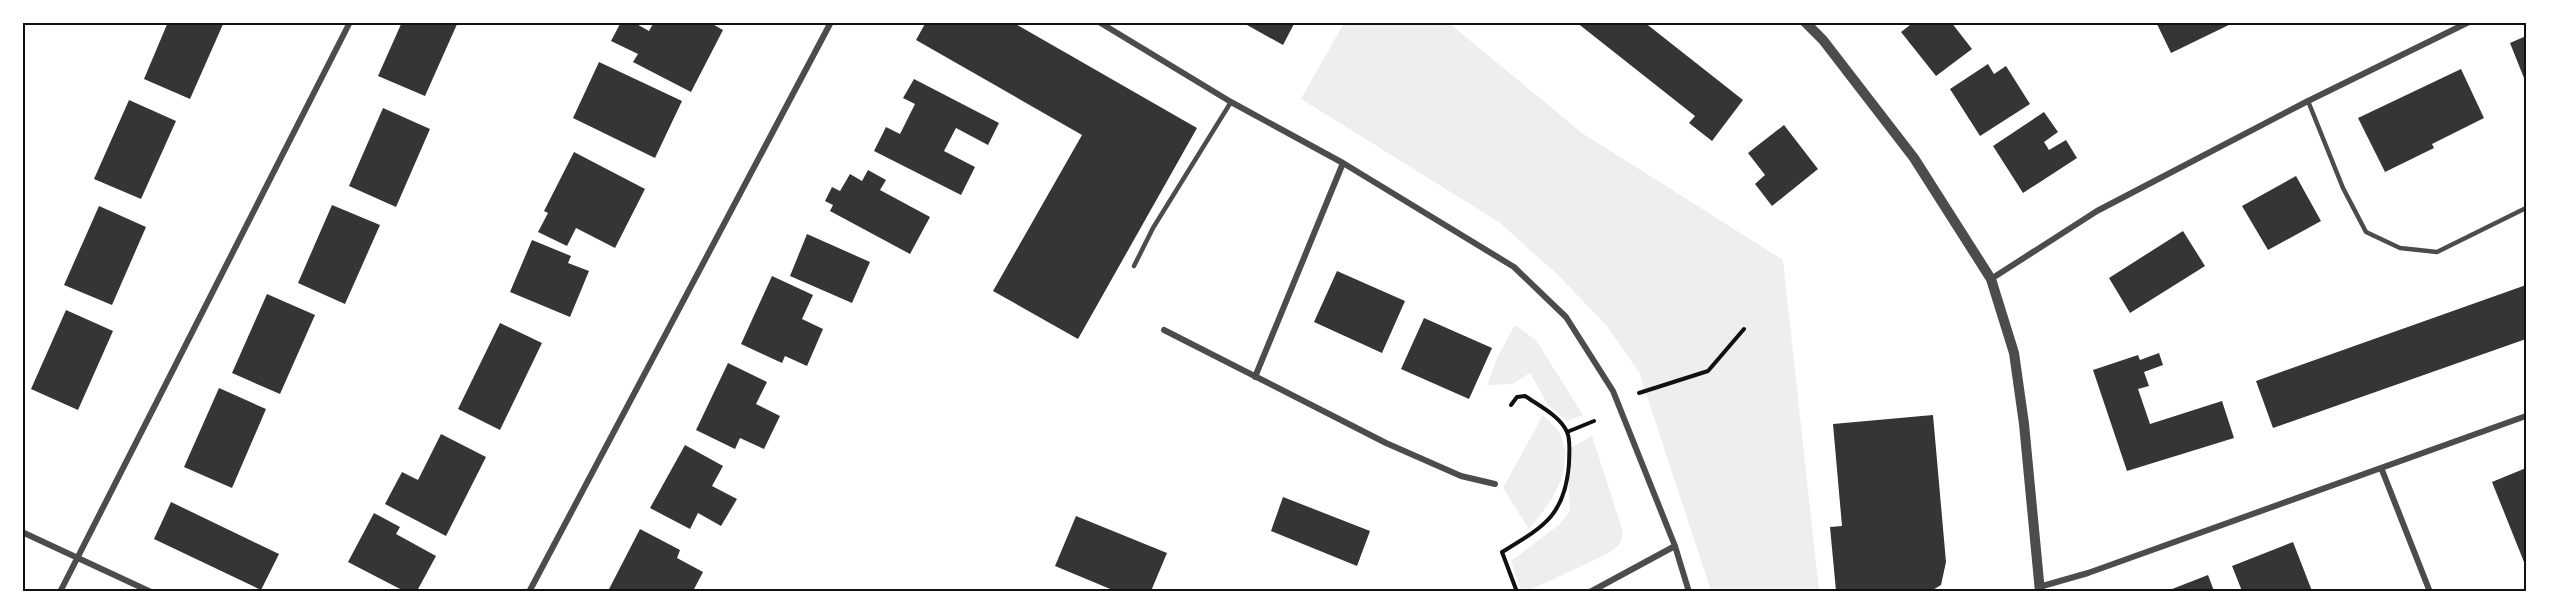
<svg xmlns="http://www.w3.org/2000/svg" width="2549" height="614" viewBox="0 0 2549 614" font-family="Manrope,sans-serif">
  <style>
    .green { fill: #eee }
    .building { fill: #353535 }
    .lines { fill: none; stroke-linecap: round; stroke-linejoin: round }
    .path { stroke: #111; stroke-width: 4 }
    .service { stroke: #4c4c4c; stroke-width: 4.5 }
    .minor { stroke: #4c4c4c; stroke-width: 6 }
    .tertiary { stroke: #4c4c4c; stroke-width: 10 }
    .neatline { fill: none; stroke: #111; stroke-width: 2 }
  </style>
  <rect width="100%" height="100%" fill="#fff"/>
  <path class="green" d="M1344 23H1449L1582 133 1783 260 1819 591H1711L1639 372 1606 325 1557 274 1499 222 1301 99Z
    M1515 325 1536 340 1583 415 1567 421 1548 405 1530 373 1512 384 1487 385 1498 356Z
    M1543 415C1548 421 1559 429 1561 436 1575 471 1550 504 1529 529L1503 488Z
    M1592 436 1623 532 1620 544 1609 553 1528 591H1521L1511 561 1560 524 1570 510 1566 450Z"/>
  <path class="building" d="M168 22H224L190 99 144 79Z
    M402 22H458L425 96 378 76Z
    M621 22H633L649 31 654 22H709L723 30 691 92 633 62 638 54 611 41Z
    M926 22H1012L1197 128 1078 339 993 291 1082 135 916 40Z
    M1249 22H1295L1283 45 1247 25Z
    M1576 22H1644L1743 100 1712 141 1689 123 1695 116Z
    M1914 22H1951L1972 49 1936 76 1901 32Z
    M2156 22H2235L2171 53Z
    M2526 36V83L2510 43Z
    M599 62 682 101 655 158 573 118Z
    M1988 64 1994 74 2006 66 2030 104 1980 136 1950 89Z
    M2461 69 2484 118 2432 144 2434 148 2385 172 2358 118Z
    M914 79 999 123 988 145 956 128 944 151 975 167 961 195 874 151 886 127 900 134 915 104 903 98Z
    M129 100 176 121 141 199 94 179Z
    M383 108 430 129 396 207 349 186Z
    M2044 112 2058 132 2044 142 2049 150 2066 140 2077 158 2023 193 1993 146Z
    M1784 125 1818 169 1772 206 1755 184 1765 175 1748 153Z
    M574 152 645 189 615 248 576 228 567 246 538 232 548 213 544 211Z
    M868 170 886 180 880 190 930 217 910 254 830 211 833 205 825 201 832 187 840 191 850 174 862 181Z
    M2296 176 2321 221 2268 250 2242 206Z
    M332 205 380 225 345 304 298 283Z
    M99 206 146 227 112 305 64 285Z
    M2183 231 2205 266 2130 313 2109 278Z
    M807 234 870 262 852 303 790 276Z
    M532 240 571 256 568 263 589 271 570 317 510 292Z
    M1337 271 1405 301 1382 353 1314 322Z
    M772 276 813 295 802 319 823 329 807 366 785 356 782 363 741 344Z
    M2526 285V339L2273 428 2256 381Z
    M267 294 315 315 280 394 232 373Z
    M66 310 113 331 78 410 31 389Z
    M1424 318 1492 348 1469 399 1401 369Z
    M500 323 542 343 500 430 458 409Z
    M2159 353 2163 365 2144 372 2149 386 2138 389 2150 424 2222 401 2234 438 2127 471 2093 370 2138 355 2140 360Z
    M728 363 767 382 756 404 780 416 764 449 740 438 735 449 696 430Z
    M219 388 266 409 232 488 184 467Z
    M1933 415 1946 562 1941 585 1931 591H1836L1830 527 1842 526 1833 424Z
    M441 434 486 457 446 536 385 504 402 472 418 480Z
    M685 445 723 466 712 486 737 499 721 526 698 513 690 529 650 508Z
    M2526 468V567L2492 482Z
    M1283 497 1370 531 1357 566 1271 531Z
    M171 502 279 554 261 590 154 539Z
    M374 513 400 527 396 534 436 556 417 591H404L348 562Z
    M1076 516 1167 553 1151 591H1115L1055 566Z
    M640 529 680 550 677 558 703 572 693 591H608Z
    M2293 542 2312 591H2242L2232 566Z
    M2208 575 2214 591H2167Z"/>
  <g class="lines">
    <path class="path" d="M1639 393 1708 371 1744 329
      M1511 405 1517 397 1525 396C1538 405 1560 416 1567 432 1571 440 1569 456 1569 464 1565 516 1543 527 1502 552L1517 592
      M1567 432 1594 421"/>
    <path class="service" d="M2308 101 2343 188 2366 232 2400 248 2437 252 2526 208
      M1134 266 1153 228 1231 102"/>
    <path class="minor" d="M1099 22 1231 102 1343 163 1514 267 1566 317 1613 391 1675 546 1689 592
      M1991 279 2097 211 2308 101 2469 22
      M1164 330 1386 443 1461 476 1495 484
      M1255 377 1343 163
      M2382 470 2430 592
      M22 532 151 592
      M2039 587 2088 573 2526 416
      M60 592 350 22
      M529 592 831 22
      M1590 592 1675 546"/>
    <path class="tertiary" d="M1805 22 1823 40 1914 158 1991 279 2014 353 2024 424 2040 592"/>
  </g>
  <rect width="2549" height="614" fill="none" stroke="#ffffff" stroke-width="48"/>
  <rect x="24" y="24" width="2501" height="566" class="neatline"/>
</svg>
